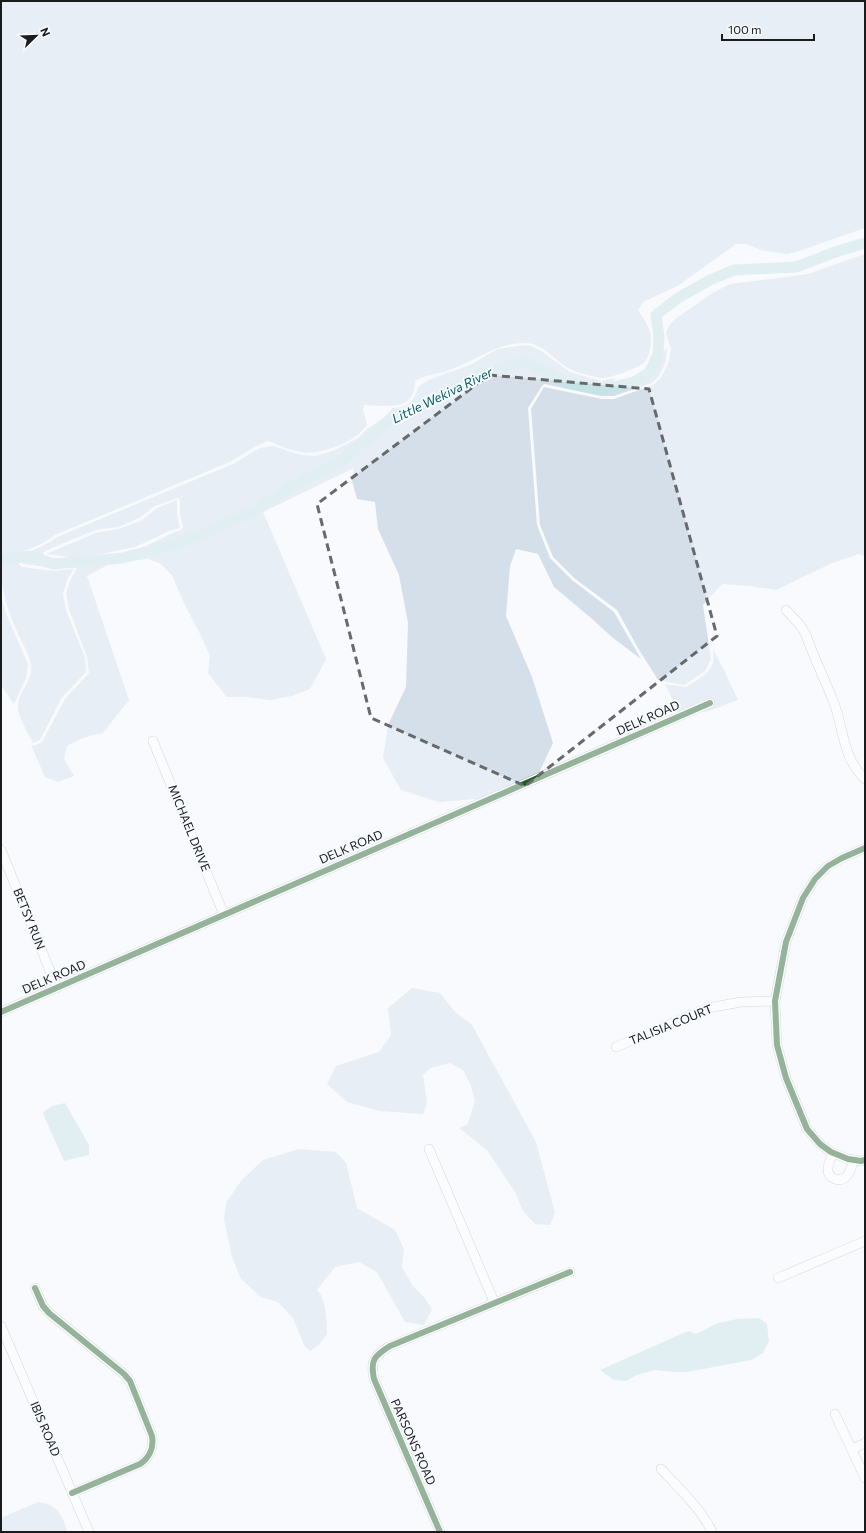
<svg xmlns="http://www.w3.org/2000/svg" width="866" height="1533" viewBox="0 0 866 1533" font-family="Commissioner,sans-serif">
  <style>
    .green { fill: #d5dfea; fill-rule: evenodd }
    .water { fill: #c6e3e5 }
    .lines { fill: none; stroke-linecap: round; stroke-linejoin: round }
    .river { stroke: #c6e3e5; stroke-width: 11 }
    .minor-casing { stroke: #acaeaf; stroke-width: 10 }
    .minor { stroke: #fefeff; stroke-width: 9 }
    .cycleway-casing { stroke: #f7fafe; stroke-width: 8 }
    .cycleway { stroke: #1b5e20; stroke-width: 6 }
    .marked { fill: none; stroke: #67696b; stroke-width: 3; stroke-dasharray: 8 5; stroke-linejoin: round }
    .labels { text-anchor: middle; stroke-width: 4; stroke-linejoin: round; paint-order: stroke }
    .street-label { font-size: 12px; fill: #191b1c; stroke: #f7fafe }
    .water-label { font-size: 13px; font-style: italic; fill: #0a6164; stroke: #f7fafe }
  </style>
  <rect width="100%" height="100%" fill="#f8fafd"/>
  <path class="green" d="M1 1H865V228L799 251 787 254 761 250 746 244H736L679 285 643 302 638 310C644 319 651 329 651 340 651 347 649 358 644 363 637 368 609 379 601 378 594 377 579 373 572 370 556 363 544 343 526 343 498 342 477 360 452 369 440 374 426 374 415 381 415 413 386 405 364 405L363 410 367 425C363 429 360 434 356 436 342 446 317 455 301 452 289 450 279 445 268 441L254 447 232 461 55 535C39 547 21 553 1 556Z
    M865 254V556L859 554 832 563 776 590 750 586 722 584 703 605 711 659 705 671 684 685 658 680 638 648 617 610 574 578 553 557 540 525 531 409 544 387 602 399H614L653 385 661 378 669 361 671 349 666 333 669 326 674 320 711 294 730 284 808 274Z
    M525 345 531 346 541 351 570 372 601 381 615 378 613 384 621 390 641 381 655 367 667 347 666 361 659 376 652 383 614 396H602L544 384 542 386 528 408 537 525 550 558 572 580 614 612 641 659 613 638 591 618 554 587 538 554 516 549 510 566 506 616 532 677 553 743 538 775 499 797 439 802 401 790 383 758 388 725 406 687 408 623 399 575 378 529 375 502 357 499 352 481 354 468 263 512 326 659 310 689 292 696 270 700 247 697H227L208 673 210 656 200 634 183 601 172 575 161 564 148 559 113 562 87 576 129 700 102 734C89 734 79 740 67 746L64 759 74 776 58 782 45 777 31 745 34 746 42 742 65 699 89 673 87 657 69 609 66 594 70 581 77 568 74 567 54 568 23 564 17 560 1 563V559C21 555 40 550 57 537L233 464 260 448 273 446 301 455 316 456 335 450 358 438 367 429 381 420 393 408C407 408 415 401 418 387 432 376 450 373 467 366 476 363 484 356 494 351 503 347 514 347 525 345ZM178 498 180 500V515L183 527 181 530C165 535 151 545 136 550 110 557 69 565 44 555L43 553 45 551 95 530 118 527 139 518 155 506Z
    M177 500V515L180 528 169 531 135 547 96 555 69 557 46 554 96 533 119 529 141 521 157 508Z
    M17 562 22 567 54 571 74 569 67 580 63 594 66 610 85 658 86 672 62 697 40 740 33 743C29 734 16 714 18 704 19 691 34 680 31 664 29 654 23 644 19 636 8 612 1 591 1 565Z
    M1 597 7 616 28 664 26 678 14 704 1 685Z
    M713 649 725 672 738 700C718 707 699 718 678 712L665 684 686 687C703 676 717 672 713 649Z
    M412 988 440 993 455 1012 472 1025 536 1142 555 1213 550 1225 535 1224 523 1211 515 1192 487 1150 459 1128 468 1124 475 1101 471 1086 463 1070 450 1063 430 1068 423 1075 427 1102 423 1114 380 1111 347 1102 327 1084 336 1066 379 1052 391 1035 388 1008Z
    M299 1149 336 1152 346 1163 357 1208 395 1230 404 1249 402 1267 412 1285 424 1297 432 1309 424 1325 405 1322 377 1272 359 1262 335 1267 317 1290C326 1298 327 1322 327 1334L319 1345 310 1351 304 1345 293 1318 278 1302 261 1297 241 1279 232 1257 224 1219 226 1203 241 1181 263 1160Z
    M38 1502C57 1504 63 1515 67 1532H1V1518Z"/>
  <path class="water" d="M65 1103 89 1145V1155L64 1161 44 1116 43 1112 52 1106Z
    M759 1318 767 1324 769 1341 763 1353 751 1360 687 1372H673L655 1370 637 1375 626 1381 614 1380 600 1370 688 1331 696 1334 718 1323 737 1319Z"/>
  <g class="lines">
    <path class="river" d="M1 560 29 556 53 564 123 558 183 542 255 511 299 482 341 461 387 422 483 373 526 361 567 383 600 390 634 382 649 373 658 355 659 337 656 315 678 298 710 280 734 270 796 267 838 251 865 243"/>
    <defs>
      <path id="minor" d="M786 610 800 625 806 635C814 658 825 680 834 703 844 730 843 759 865 779
        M153 741 224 915
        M865 848 842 858 828 866 815 879 803 898 786 942 775 1001 777 1045 786 1078 807 1129 820 1144 831 1152 848 1159 861 1161 865 1160
        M1 850 57 988
        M1 1012 710 703
        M616 1047 708 1008 741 1002 775 1001
        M429 1149 495 1304
        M833 1153C831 1158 828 1164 828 1169 827 1178 839 1183 846 1177 850 1173 852 1165 854 1160
        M778 1278 865 1241
        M35 1288 43 1306 49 1313 124 1374 130 1381 152 1436C154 1448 149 1458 140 1464L72 1493
        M1 1326 89 1532
        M835 1414 865 1478
        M852 1449 865 1443
        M661 1469C677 1486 703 1511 712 1532
        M440 1532 374 1379C370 1360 374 1356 390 1346L570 1272"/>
    </defs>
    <use href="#minor" class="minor-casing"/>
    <use href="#minor" class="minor"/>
    <defs>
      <path id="cycleway" d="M865 848 842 858 828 866 815 879 803 898 786 942 775 1001 777 1045 786 1078 807 1129 820 1144 831 1152 848 1159 861 1161 865 1160
        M1 1012 710 703
        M35 1288 43 1306 49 1313 124 1374 130 1381 152 1436C154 1448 149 1458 140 1464L72 1493
        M440 1532 374 1379C370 1360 374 1356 390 1346L570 1272"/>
    </defs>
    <use href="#cycleway" class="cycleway-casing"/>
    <use href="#cycleway" class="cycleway"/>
  </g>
  <path d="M0 0H866V1533H0ZM489 375 649 389 717 636 525 786 371 718 317 504Z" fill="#f8fafd" fill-opacity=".55" fill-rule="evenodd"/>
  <path class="marked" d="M489 375 649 389 717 636 525 786 371 718 317 504Z"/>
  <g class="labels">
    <g class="street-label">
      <text transform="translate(648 718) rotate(-24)" y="4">DELK ROAD</text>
      <text transform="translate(189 828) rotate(68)" y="4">MICHAEL DRIVE</text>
      <text transform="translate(351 847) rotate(-23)" y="4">DELK ROAD</text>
      <text transform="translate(29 919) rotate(68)" y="4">BETSY RUN</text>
      <text transform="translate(54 977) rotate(-23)" y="4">DELK ROAD</text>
      <text transform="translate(671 1025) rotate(-22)" y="4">TALISIA COURT</text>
      <text transform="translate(45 1429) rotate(67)" y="4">IBIS ROAD</text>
      <text transform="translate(413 1442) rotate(66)" y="4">PARSONS ROAD</text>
    </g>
    <g class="water-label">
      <text transform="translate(442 395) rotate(-26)" y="5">Little Wekiva River</text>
    </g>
  </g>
  <rect width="866" height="1533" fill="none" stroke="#191b1c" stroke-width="4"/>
  <g transform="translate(36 36) rotate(67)" stroke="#f7fafe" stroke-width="3" paint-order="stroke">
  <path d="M0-3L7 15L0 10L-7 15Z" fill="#191b1c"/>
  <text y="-6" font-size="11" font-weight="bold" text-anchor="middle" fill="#191b1c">N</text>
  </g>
  <path d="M722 34v6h92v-6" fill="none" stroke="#191b1c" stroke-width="2"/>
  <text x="728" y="34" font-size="12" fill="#191b1c" stroke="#f7fafe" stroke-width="3" paint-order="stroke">100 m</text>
</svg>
